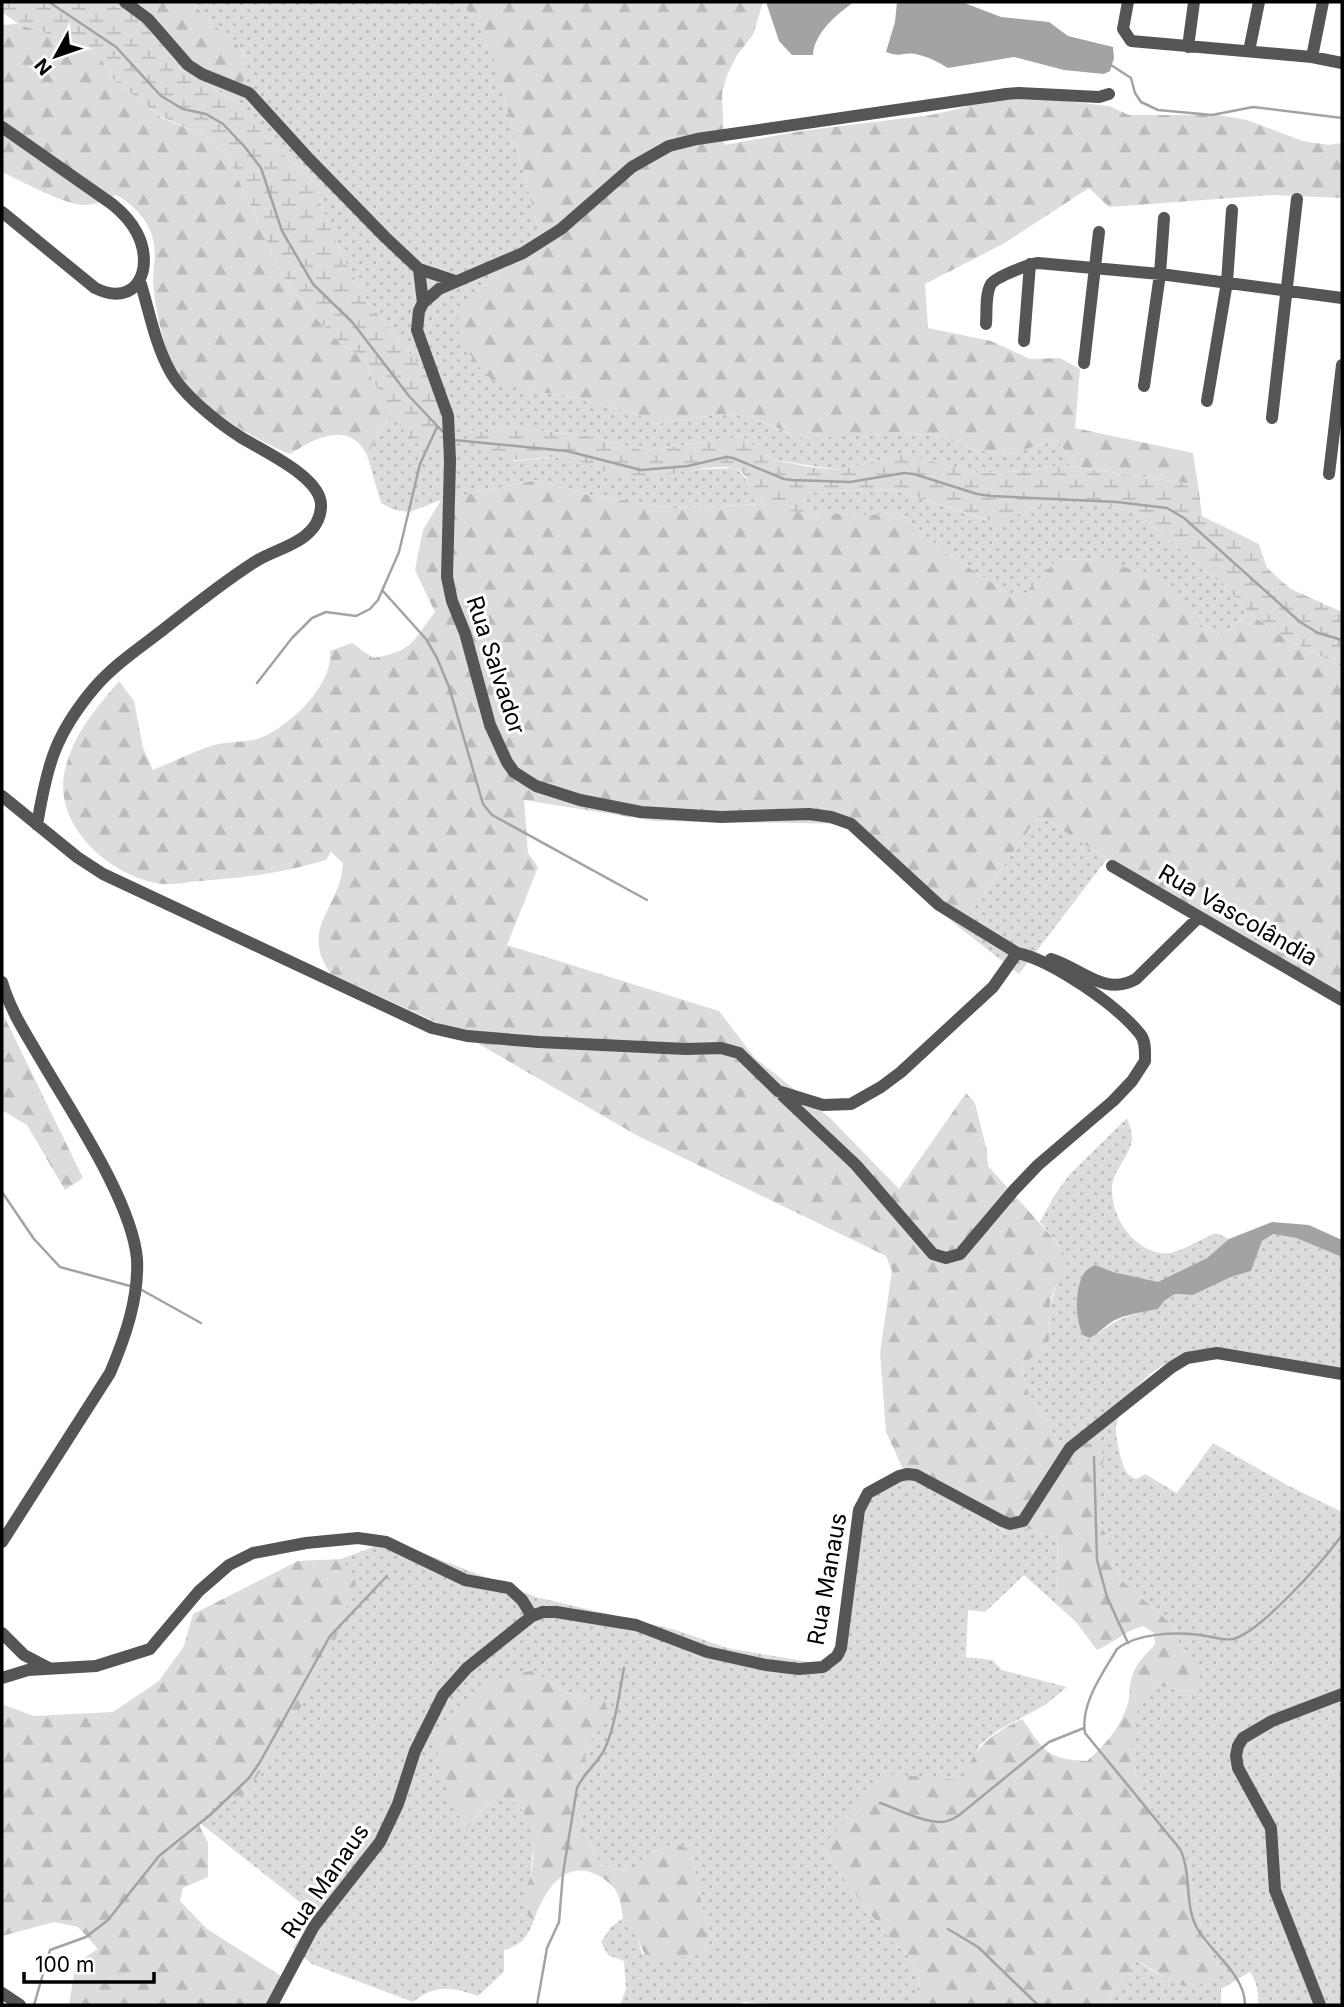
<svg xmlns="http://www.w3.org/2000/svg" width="1344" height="2007" viewBox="0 0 1344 2007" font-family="Inter,sans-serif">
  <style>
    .grass { fill: url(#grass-dots) }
    .forest { fill: url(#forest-firs) }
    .wetland { fill: url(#wetland-marsh) }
    .water { fill: #a3a3a3 }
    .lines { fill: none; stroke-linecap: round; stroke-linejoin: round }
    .stream { stroke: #a3a3a3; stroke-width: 2.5 }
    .minor { stroke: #555; stroke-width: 12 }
    .labels { text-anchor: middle; stroke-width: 6; stroke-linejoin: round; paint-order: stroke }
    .street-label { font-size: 23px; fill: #000; stroke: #fff }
  </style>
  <defs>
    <pattern id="grass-dots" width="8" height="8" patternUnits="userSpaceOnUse" patternTransform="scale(1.75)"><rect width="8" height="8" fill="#dcdcdc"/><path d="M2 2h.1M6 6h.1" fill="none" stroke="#bbb" stroke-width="1.8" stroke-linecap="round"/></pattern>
    <pattern id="forest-firs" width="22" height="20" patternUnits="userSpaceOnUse" patternTransform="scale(1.75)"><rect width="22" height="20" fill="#dcdcdc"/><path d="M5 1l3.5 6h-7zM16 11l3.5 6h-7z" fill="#bbb"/></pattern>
    <pattern id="wetland-marsh" width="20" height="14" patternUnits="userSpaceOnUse" patternTransform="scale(1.75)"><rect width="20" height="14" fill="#dcdcdc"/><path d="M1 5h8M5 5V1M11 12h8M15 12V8" fill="none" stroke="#bbb"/></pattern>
  </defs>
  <rect width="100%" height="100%" fill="#fff"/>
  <path class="grass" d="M191 2H462L491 46 541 239 472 295 525 390 581 398 638 415 657 424 720 414 748 416 788 433 850 435 901 432 934 435 976 450 1008 454 1057 440 1077 467 1062 465 1021 471 979 473 903 454 840 470 773 460 741 436 645 451 589 436 505 427 492 434 470 431 515 461 562 457 581 461 609 473 734 468C748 476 751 492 762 504L673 508 588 495 537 480 441 500 410 512 394 510 381 503 367 455 392 411 408 436 440 391 367 301 342 255 321 206 319 187 277 149 235 101 247 73V58L234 40 214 26Z
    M869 489 894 490 987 520H1009L1023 511 1069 498 1134 512 1195 561 1246 607V615L1223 633 1203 630 1162 580 1099 559 1057 560 1024 595 1012 596 945 552 900 513 868 515 805 513 804 493Z
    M1039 815 1107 859 1019 974 960 928Z
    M1127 1118C1129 1124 1132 1132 1132 1139 1130 1157 1113 1169 1112 1188 1111 1216 1132 1248 1160 1253 1178 1256 1199 1239 1216 1233L1229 1239 1207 1258 1158 1283 1113 1272 1094 1265 1085 1272 1077 1302 1098 1334C1116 1318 1135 1313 1157 1309L1164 1301 1175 1294 1193 1295 1231 1277 1251 1271 1262 1241 1273 1234 1296 1238 1342 1257V1372C1278 1359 1189 1327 1139 1385 1128 1398 1118 1411 1116 1427 1115 1436 1122 1468 1128 1474 1130 1477 1134 1478 1137 1479L1145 1474 1177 1493 1213 1443 1287 1485 1342 1512V2005H1258C1259 1993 1257 1982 1250 1972L1221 1989V2005H1105L1136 1961 1171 1981 1219 1968 1204 1940 1188 1863 1181 1850 1155 1819 1135 1773 1130 1753 1138 1702 1152 1689 1161 1686 1188 1692 1197 1687 1186 1654 1179 1645 1176 1628 1120 1579 1111 1556 1106 1534 1096 1519 1095 1493 1104 1459 1078 1454 1060 1444 1029 1395 1021 1368 1049 1341 1048 1312 1058 1280 1062 1248 1040 1222 1054 1196 1070 1174Z
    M903 1469 946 1492 1007 1534 1030 1529 1058 1539 1056 1604 1024 1575 985 1612 968 1610 966 1657 992 1660 1002 1670 1067 1687 1045 1705 997 1731 980 1745 963 1780 822 1846 829 1859 890 1940 908 1955 920 1981 911 2005H782L744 2002 735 2005H620L626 1989 624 1961 608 1955 601 1942 611 1927 623 1918 635 1928 642 1954 704 1952 712 1934 705 1920 691 1851 677 1843 652 1852 629 1872 601 1864 586 1835 575 1799 589 1743 609 1713 604 1702 568 1694 533 1671 471 1694 458 1713 467 1830C478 1814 486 1802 506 1796 540 1816 534 1845 530 1879 528 1891 529 1904 529 1917L534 1920C528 1937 522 1945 504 1950V1972L478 1996C450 1987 437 1984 413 2002L312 1964 293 1948 316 1915 200 1823 215 1802 246 1794 351 1571 341 1559 375 1546 408 1547 536 1597 676 1630 727 1648 821 1664 845 1652 861 1498 873 1487Z"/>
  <path class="forest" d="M104 2H191L214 26 234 40 247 59V73L235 101 180 68 171 55 131 12Z
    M462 2H763L753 35 737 55 727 75 722 94 724 145 801 131 931 115 966 107 968 100 1047 99 1109 106 1129 115H1218L1247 120 1303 141 1329 145 1342 143V198L1273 195 1109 207 1089 188 1003 244 925 284 928 328 991 341 1030 359 1060 358 1080 369 1075 428 1193 453 1198 485 1077 467 1057 440 1008 454 976 450 934 435 901 432 804 439 748 416 720 414 657 424 638 415 581 398 525 390 492 380 475 363 458 331 459 309 472 295 541 239 491 47Z
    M18 24 79 44 99 56 114 80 162 118 204 135 228 157 282 275 319 321 340 343 367 361 372 380 392 411 367 455C349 420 316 438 290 454 262 444 201 407 183 384 166 361 155 310 153 282 153 269 156 256 154 244 151 223 135 205 116 195 106 199 96 205 85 205 64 205 22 181 2 172V25Z
    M537 480 588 495 673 508 762 504 805 513 868 515 900 513 945 552 1012 596 1024 594 1057 560 1099 559 1162 579 1203 630 1223 633 1249 613 1283 637 1342 667V999L1107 859 1039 815 960 928C922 896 882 865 853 824L655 821 524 800 528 853 538 867 507 945 719 1011 754 1057 831 1119 899 1189 966 1093 975 1103 987 1151 988 1166 1062 1248 1068 1272C1047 1288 1048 1317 1049 1341L1021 1368 1029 1395 1060 1444 1078 1454 1085 1443 1100 1445 1104 1459 1095 1493 1096 1519 1106 1534 1111 1556 1120 1579 1176 1628 1179 1645 1201 1673 1197 1687 1188 1692 1161 1686 1152 1689 1139 1702 1130 1753 1135 1773 1155 1819 1181 1850 1188 1863 1204 1940 1219 1968C1190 2007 1169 1975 1136 1961L1105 2005H911L920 1981 908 1955 890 1940 829 1859 822 1846 889 1774 962 1780C975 1746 990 1735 1022 1719 1045 1751 1045 1759 1087 1761 1106 1744 1121 1727 1128 1703 1130 1697 1129 1692 1130 1686 1132 1668 1142 1657 1155 1645L1154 1633 1143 1626C1126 1630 1114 1643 1097 1650L1076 1622 1056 1604 1058 1539 1030 1529 1008 1534 946 1492 903 1469 886 1432 880 1353 892 1271 886 1256 638 1136 458 1032 331 974C298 927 341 908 343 863L331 852 326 860C284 873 243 878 200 881 188 882 174 885 163 884 110 878 49 823 66 766 76 730 96 709 119 681L134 701 143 748 153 770C173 762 194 751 214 745 228 741 244 743 257 739 288 729 334 685 330 651L352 643 373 658C412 652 413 641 435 612L415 570 423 530 441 500Z
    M2 1012 83 1178 65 1190 27 1125 2 1110Z
    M341 1559 351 1571 356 1583 330 1654 297 1714 246 1794 215 1802 199 1825 208 1843V1877L183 1888 180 1901 207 1929 281 1976 267 2005H69L76 1963 98 1949 78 1927 54 1922 2 1936V1704L34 1716 113 1712 159 1681 184 1646 193 1614 298 1561Z
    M533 1671 568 1694 605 1702 609 1714 589 1743 575 1799 586 1835 601 1864 628 1872 652 1852 677 1843 691 1851 705 1920 712 1934 704 1952 654 1964C635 1948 643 1934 623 1918 620 1898 620 1889 601 1877 565 1856 545 1890 534 1920L529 1917C528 1912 525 1906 525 1901 524 1893 529 1882 531 1874 537 1844 534 1813 506 1797 486 1801 477 1815 466 1831L440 1774 436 1739 470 1695 497 1680 518 1673Z"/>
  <path class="wetland" d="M2 2H104L131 12 171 55 180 68 235 101 277 149 319 187 321 206 342 255 367 301 440 391 447 430 441 443 429 447 407 436 372 380 367 361 340 343 319 321 282 275 228 157 204 135 162 117 143 103 114 80 99 56 79 44 18 24 2 12Z
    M505 427 589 436 645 451 741 436 773 460 810 467 840 470 903 454 979 473 1021 471 1062 465 1198 485 1202 516 1259 544 1267 568 1291 589 1342 612V667L1283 637 1249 613 1246 615V607L1195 561 1134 512 1069 498 1023 511 1009 520 998 523 894 490 869 489 804 493 805 513C792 511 774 510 763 504 748 496 751 471 733 468 707 463 661 479 632 479 614 479 598 467 581 462 534 446 507 483 470 430L492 434Z"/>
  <path class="water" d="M766 2H854C837 14 814 33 813 55H792L779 41Z
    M897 2H962L1001 17 1049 22 1068 36 1113 47 1114 58 1110 71 1104 74 1064 70 1014 57 948 68C938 62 927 56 915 54 902 52 902 58 886 52L895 22Z
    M1272 1222 1309 1225 1342 1240V1257L1296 1238 1273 1234 1262 1241 1251 1271 1231 1277 1193 1295 1175 1294 1164 1301 1158 1309C1143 1312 1127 1314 1113 1321 1105 1326 1099 1333 1090 1338L1083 1335C1075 1320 1074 1287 1085 1272 1087 1269 1091 1267 1095 1265L1113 1272 1158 1282 1207 1258 1229 1239Z"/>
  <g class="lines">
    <path class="stream" d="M49 2 116 47 161 96 183 109 206 114 223 124 244 146 261 168 282 231 313 284 353 323 409 396 443 432
      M1111 65 1131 78 1135 93 1141 102 1158 110 1212 115 1253 107 1342 118
      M454 440 567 451 641 470 688 466 726 457 733 458 784 479 792 480 850 482 904 473 914 474 977 494 991 496 1117 502 1167 508 1184 518 1300 622 1318 633 1342 640
      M382 590 426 639 437 658 449 687 483 804 492 815 647 900
      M257 683 292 638 312 618 326 612 356 616 370 609 378 600 399 552 420 464 437 427
      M2 1192 34 1239 60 1267 130 1286
      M140 1289 201 1323
      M1094 1457 1097 1560 1107 1597 1128 1643
      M880 1803C898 1809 921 1822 941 1822 947 1822 953 1819 958 1816L1049 1742 1084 1728
      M948 1929 978 1947 1038 2005
      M34 2005 50 1950 86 1937 108 1920 159 1856 210 1815 249 1778 260 1762 330 1636 387 1576
      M537 2005 547 1948 559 1922 563 1873 577 1788C584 1772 600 1762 606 1746 616 1722 619 1694 624 1668
      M1245 2005C1245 1974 1211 1953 1197 1928 1184 1905 1192 1873 1180 1849L1085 1733C1080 1704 1103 1673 1117 1649 1137 1633 1175 1632 1200 1635 1210 1636 1223 1641 1233 1639 1261 1632 1324 1560 1342 1535"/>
    <path class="minor" d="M125 2 148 19 188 65 202 74 249 93 309 159 385 237 419 269 455 281
      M1128 2 1123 29 1131 41 1312 57 1342 63
      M1188 47 1194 2
      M1249 51 1259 2
      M1312 57 1323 2
      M2 127 112 204C122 212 131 221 137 233 155 268 137 309 95 288L2 212
      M419 269 423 303
      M986 324C987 313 985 294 991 284 996 277 1029 264 1038 263L1160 274 1342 298
      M1024 341 1030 264
      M1084 363 1099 232
      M1144 386 1160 274 1164 218
      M1207 401 1227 282 1232 210
      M1272 418 1297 199
      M1329 474 1342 365
      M2 796 77 857 103 874 432 1028 467 1036 539 1042 686 1049 721 1048 739 1053 778 1091 823 1105 851 1104 881 1087 901 1072 993 987 1017 953 939 905 851 824 831 817 809 814 721 817 641 812 580 800 536 786 514 772 507 762 490 725 465 633 452 601 447 577 450 460 448 416 417 330 419 311 423 303 439 289 523 253 561 229 632 167 669 146 697 139 1006 94 1019 93 1099 97 1109 94
      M37 825C47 765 55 734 95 687 115 664 141 647 164 629 193 606 222 583 253 563 269 552 290 548 305 536 315 528 321 518 321 505 321 476 260 450 239 436 217 422 182 394 170 371 155 344 149 310 140 281
      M1112 866 1342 1000
      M1051 959C1081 968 1104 997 1136 979L1199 917
      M2 982C10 1010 26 1034 40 1058 70 1110 132 1201 137 1259 139 1298 125 1338 110 1373L2 1542
      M783 1096 856 1165 933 1254 946 1258 960 1254 1015 1189 1038 1165 1113 1101 1132 1081 1145 1061C1145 1052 1146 1041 1140 1034 1118 1006 1052 960 1017 953
      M2 1633 24 1655 49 1668
      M2 1678 28 1670 96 1666 150 1649 199 1591 229 1565 253 1553 306 1543 358 1538 386 1542 465 1580 509 1588 522 1600 532 1616
      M2 1993 20 2005
      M272 2005 314 1926 380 1842 398 1804 415 1751 443 1695 467 1668 532 1616 543 1612H556L636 1625 707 1652 766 1665 799 1669 823 1667 837 1656 841 1648 859 1510 868 1493 899 1476 907 1474 916 1475 1002 1521 1010 1524 1023 1521 1070 1448 1172 1367 1187 1358 1217 1353 1342 1374
      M1320 2005 1275 1890 1271 1828 1238 1768 1236 1756 1238 1746 1243 1738 1272 1721 1342 1694"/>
  </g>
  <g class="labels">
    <g class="street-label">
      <text transform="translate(496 665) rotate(72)" y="8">Rua Salvador</text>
      <text transform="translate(1238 915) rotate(30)" y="8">Rua Vascolândia</text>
      <text transform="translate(827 1579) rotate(-80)" y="8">Rua Manaus</text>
      <text transform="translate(325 1881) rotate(-55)" y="8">Rua Manaus</text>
    </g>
  </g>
  <rect width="1344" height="2007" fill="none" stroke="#000000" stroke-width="7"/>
  <g transform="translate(56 56) rotate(230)" stroke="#ffffff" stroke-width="5" paint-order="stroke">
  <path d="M0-5L12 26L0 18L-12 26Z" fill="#000000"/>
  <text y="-10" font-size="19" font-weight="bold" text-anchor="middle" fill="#000000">N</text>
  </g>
  <path d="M24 1972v10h130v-10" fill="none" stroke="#000000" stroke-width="3.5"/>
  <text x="35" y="1972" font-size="21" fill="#000000" stroke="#ffffff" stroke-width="5" paint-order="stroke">100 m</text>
</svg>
